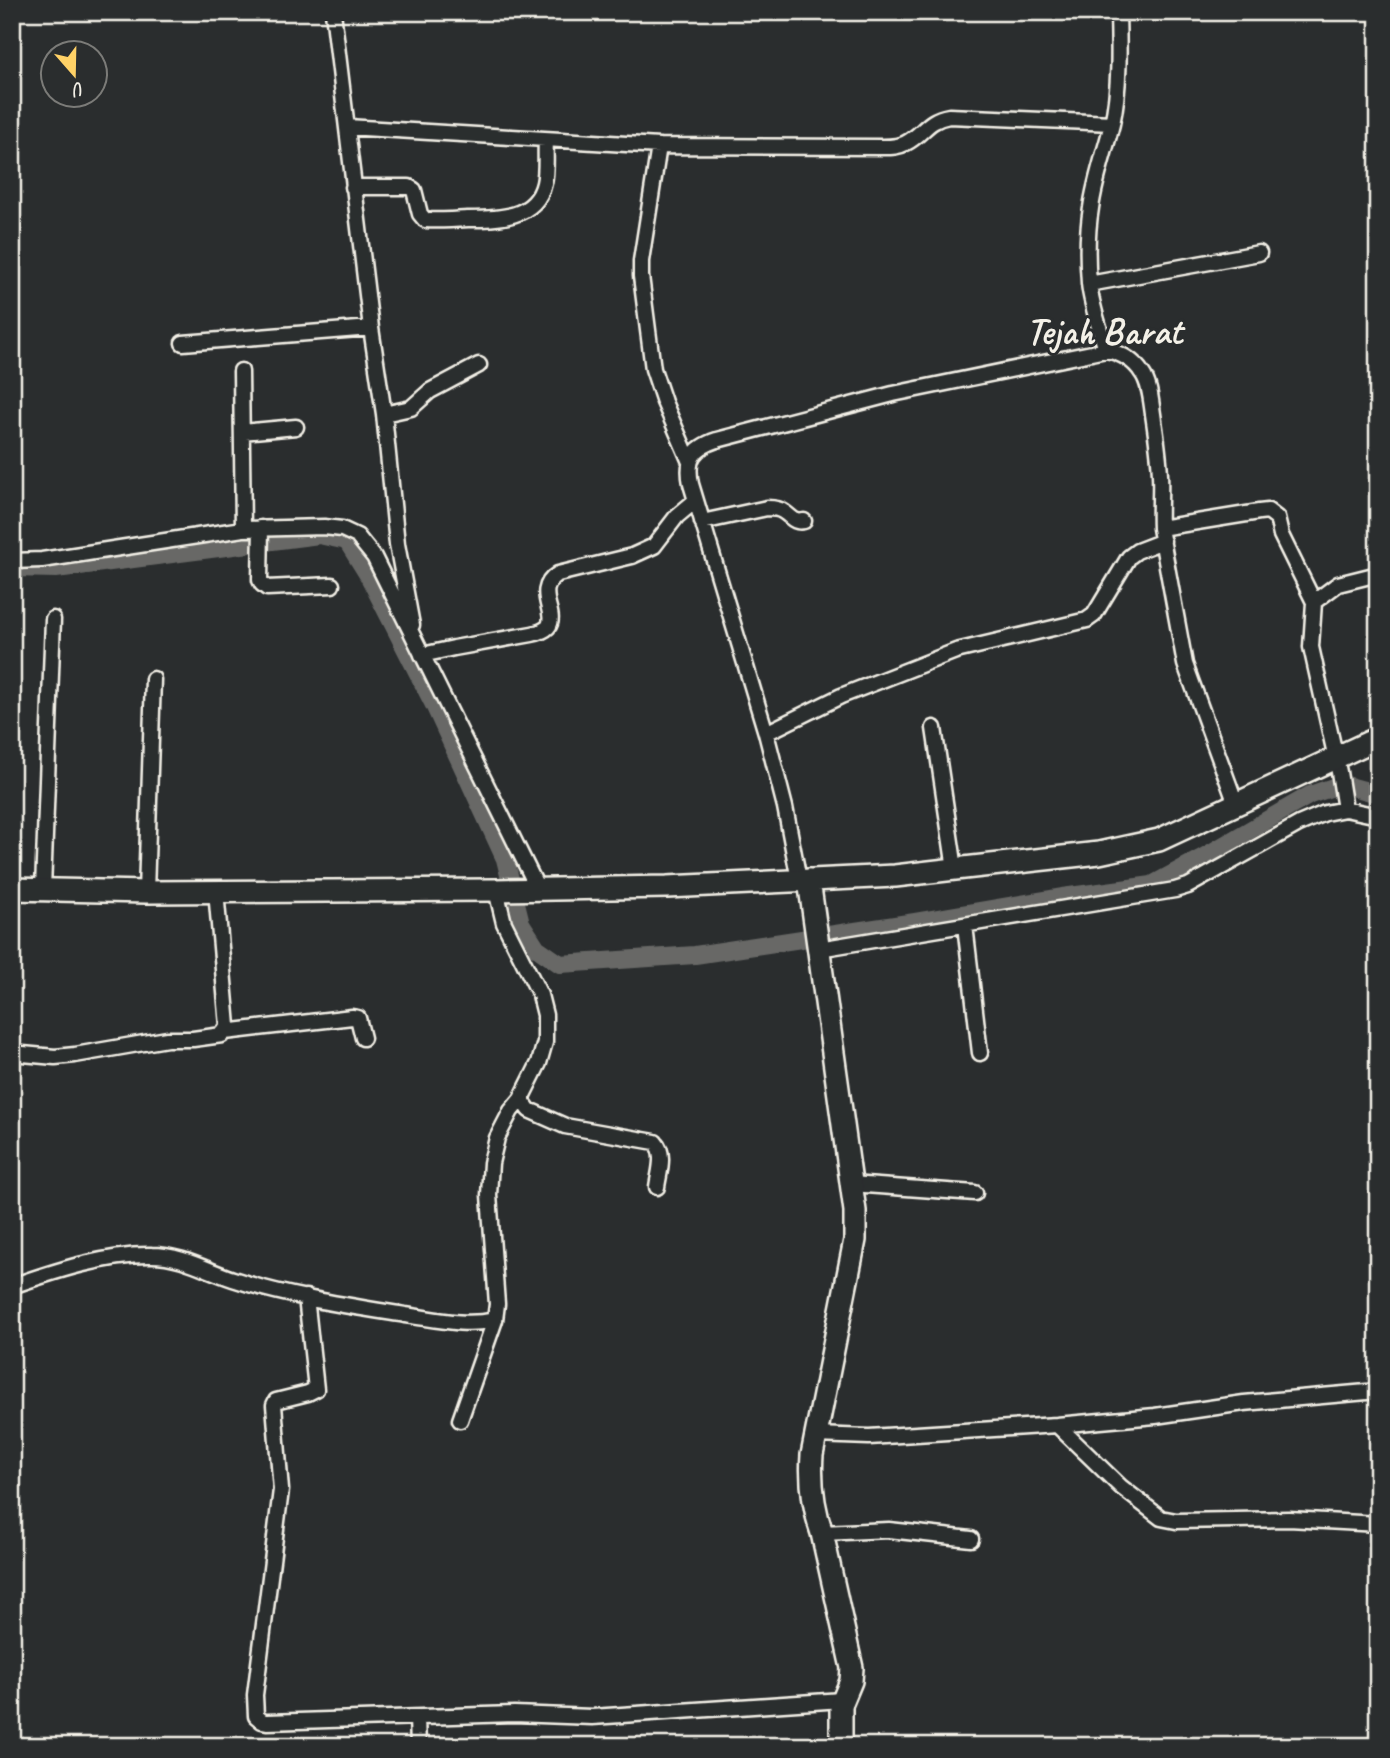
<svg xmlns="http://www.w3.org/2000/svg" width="1390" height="1758" viewBox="0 0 1390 1758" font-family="Caveat,sans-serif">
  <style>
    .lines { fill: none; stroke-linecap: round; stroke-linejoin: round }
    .canal { stroke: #676866; stroke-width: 18 }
    .street-casing { stroke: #f4f1e8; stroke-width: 19 }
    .secondary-casing { stroke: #f4f1e8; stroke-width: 26 }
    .street { stroke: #2a2d2e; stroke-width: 14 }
    .secondary { stroke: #2a2d2e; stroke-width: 21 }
    .labels { text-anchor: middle; stroke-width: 6; stroke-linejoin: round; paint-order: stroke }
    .quarter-label { font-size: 38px; font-weight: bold; fill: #f4f1e8; stroke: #2a2d2e }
  </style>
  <rect width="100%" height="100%" fill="#2a2d2e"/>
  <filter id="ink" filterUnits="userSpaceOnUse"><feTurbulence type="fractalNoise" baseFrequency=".0143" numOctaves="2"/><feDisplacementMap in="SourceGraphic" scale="14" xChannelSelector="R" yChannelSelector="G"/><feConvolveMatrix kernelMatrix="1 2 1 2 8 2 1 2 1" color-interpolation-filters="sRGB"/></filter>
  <g filter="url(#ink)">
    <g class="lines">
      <path class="canal" d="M12 568 56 569 319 535 347 541 368 575 434 705 505 859 521 923 537 948 560 964 695 955 915 922 1062 897 1152 885 1200 859 1310 795 1342 784 1378 794"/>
      <defs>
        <path id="street" d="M333 12 371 328 384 414 397 544 412 625
          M347 127 659 146 883 147C891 147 899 147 906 143 924 134 926 120 949 116L1112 123
          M659 146 641 261V276L653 369 664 402 690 462
          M353 187H409L414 190 420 214 425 220C439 221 454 220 468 219 497 219 536 219 544 183 547 170 545 154 546 140
          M1089 284 1259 253
          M183 343 371 328
          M1106 350C1100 329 1091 305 1089 283 1087 259 1087 232 1091 208 1095 179 1105 152 1112 124 1120 88 1119 49 1118 12
          M241 371 243 529
          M384 414 411 408 430 391 479 365
          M242 432 296 427
          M702 522 767 508C772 508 779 508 784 512 792 517 793 523 804 521
          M261 528 260 580 262 584 267 588 332 585
          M1160 528 1259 512 1268 511 1277 518 1281 535 1314 602 1311 647 1339 772 1345 809
          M12 561 42 560 243 529 324 527 342 529 357 536 374 557 538 889
          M1314 602 1338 584 1378 574
          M422 655 454 648 532 634C537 633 544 631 548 627 559 613 532 591 558 574L632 556 654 546 677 516 695 501
          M934 728 955 869
          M766 733 841 696 956 651 1087 620 1094 615 1129 557 1137 551 1163 541
          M799 880 785 807 766 733 691 484C686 459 693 448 717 440L893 394 1106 350C1120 353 1134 360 1142 373 1150 384 1151 401 1153 414 1156 434 1159 454 1160 474 1161 492 1159 510 1160 528L1185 664 1236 804
          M43 889 53 619
          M146 892 153 679
          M965 925 980 1053
          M819 949 1175 890 1188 886 1299 824 1325 813 1345 809 1378 816
          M225 1032 352 1017 358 1018 363 1038
          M12 1053 55 1057 75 1055 167 1039H193L222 1035 228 1026 216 891
          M521 1099 529 1110 565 1126 655 1142C666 1154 659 1172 657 1187
          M851 1184 975 1193
          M12 1286C55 1271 107 1254 152 1255 181 1255 206 1270 233 1279 287 1297 349 1306 405 1315 435 1319 465 1327 495 1320L497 1304 489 1195 491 1163 497 1138 511 1111 521 1099 539 1063 545 1042V1015L540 995 504 923 496 890
          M306 1297 316 1389 308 1393 276 1401 274 1405 281 1490 255 1695 256 1716 262 1721 267 1722 514 1714 592 1717 842 1700
          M460 1420 495 1320
          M1057 1425 1155 1416 1244 1403 1378 1391
          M816 1435 869 1437 1057 1425 1121 1487 1161 1518 1176 1521 1289 1519 1378 1524
          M822 1533 889 1530 971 1539
          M417 1718 418 1746"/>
        <path id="secondary" d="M809 880 855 1211V1240L812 1455C810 1483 813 1507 822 1533L852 1668 851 1681 841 1705V1746
          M12 889 146 892 496 890 667 887 895 876 955 869 1099 853 1159 840 1378 738"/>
      </defs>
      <use href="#street" class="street-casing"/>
      <use href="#secondary" class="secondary-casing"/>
      <use href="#street" class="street"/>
      <use href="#secondary" class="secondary"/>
    </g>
  </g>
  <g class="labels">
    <g class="quarter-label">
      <text x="1104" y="344">Tejah Barat</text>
    </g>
  </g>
  <rect width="1390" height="1758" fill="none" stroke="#2a2d2e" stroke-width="42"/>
  <rect x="21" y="21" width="1348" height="1716" fill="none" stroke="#f4f1e8" stroke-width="2.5" filter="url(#ink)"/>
  <g transform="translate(74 74) rotate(160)"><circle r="33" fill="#2a2d2e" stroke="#7b7b78" stroke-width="2"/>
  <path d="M0-5L12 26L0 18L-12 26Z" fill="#ffd166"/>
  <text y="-10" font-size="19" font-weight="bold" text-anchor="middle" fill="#f4f1e8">U</text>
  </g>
</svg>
